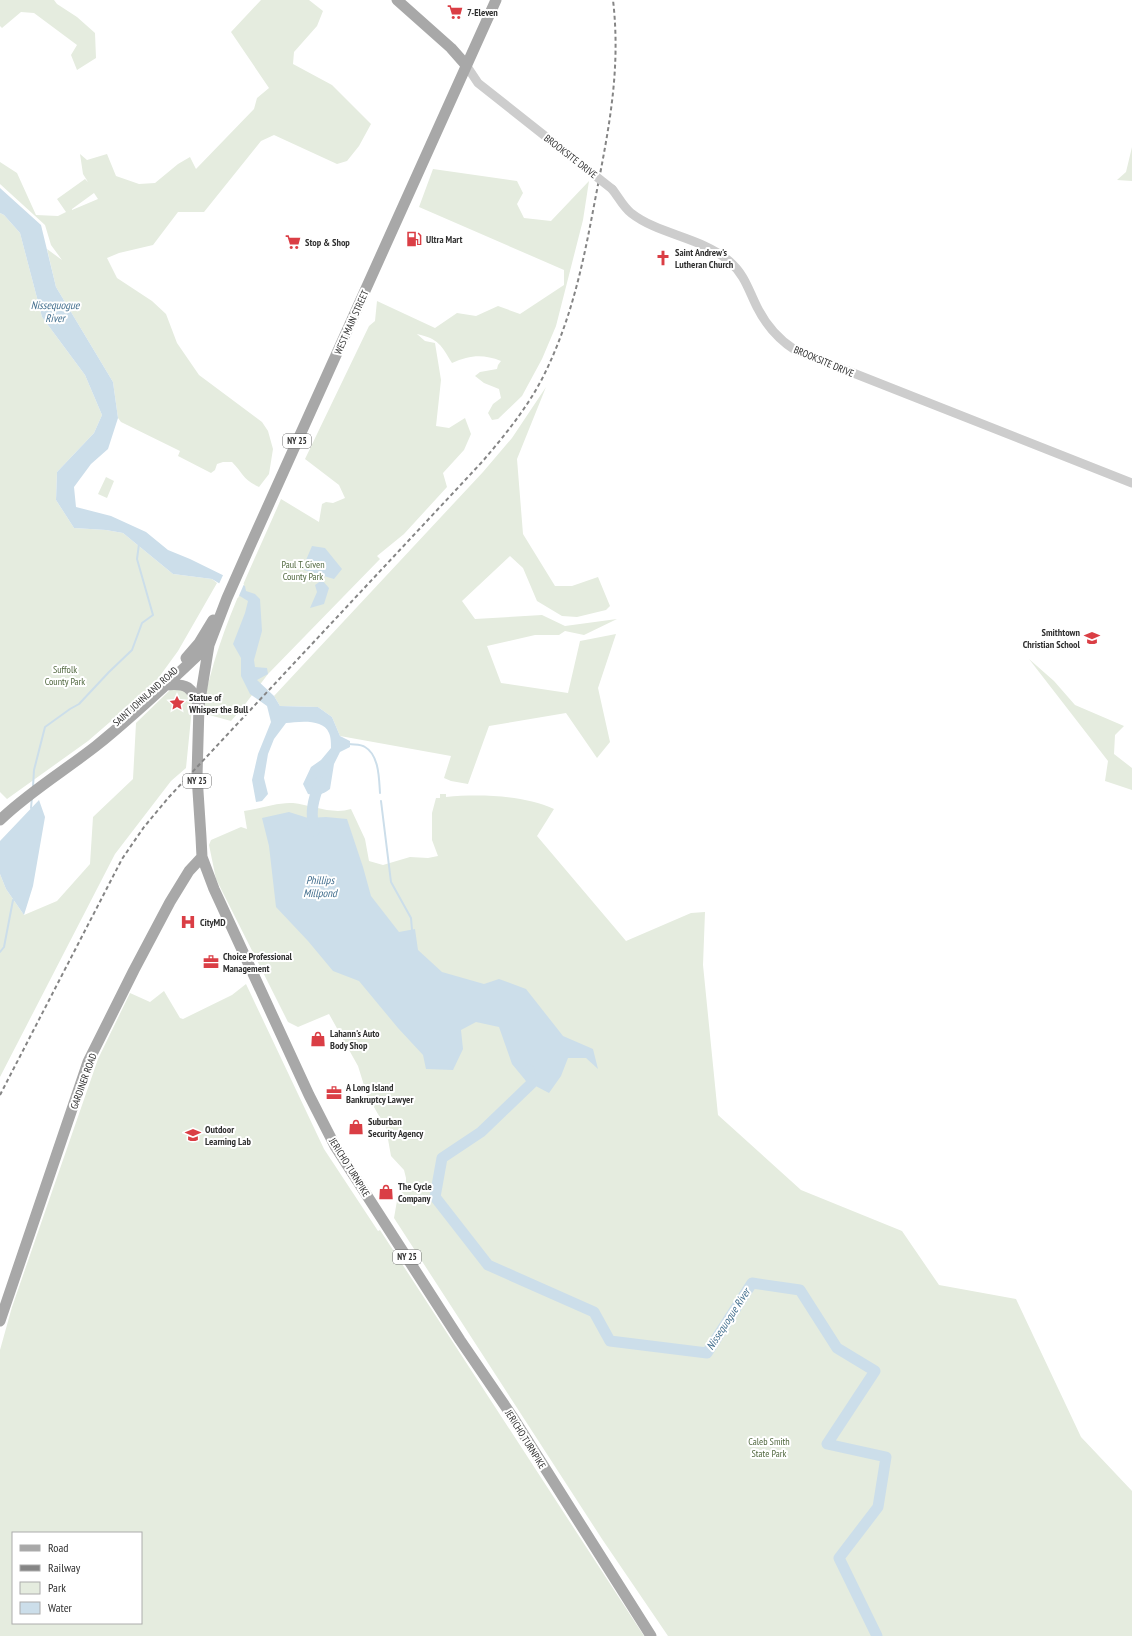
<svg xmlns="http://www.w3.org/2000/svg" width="1132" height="1636" viewBox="0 0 1132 1636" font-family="'PT Sans Narrow',sans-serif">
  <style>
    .green { fill: #e5ecdf; fill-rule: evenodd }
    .water { fill: #ccdeea }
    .pier { fill: #fff }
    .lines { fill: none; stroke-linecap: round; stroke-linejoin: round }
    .stream { stroke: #ccdeea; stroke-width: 2 }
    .river { stroke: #ccdeea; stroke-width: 11 }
    .minor { stroke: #cdcdcd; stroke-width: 9 }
    .major { stroke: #a8a8a8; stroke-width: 11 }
    .rail { stroke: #858585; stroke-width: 2; stroke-dasharray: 4 3; stroke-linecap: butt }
    .minor-bridge { stroke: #cdcdcd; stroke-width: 9 }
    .labels { text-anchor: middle; stroke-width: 4; stroke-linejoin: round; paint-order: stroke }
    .shield { fill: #fff; stroke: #6e6e6e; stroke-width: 1 }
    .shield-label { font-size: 9px; font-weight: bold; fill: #303030 }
    .poi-label { font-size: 10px; font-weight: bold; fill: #303030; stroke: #fff; text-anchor: start }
    .street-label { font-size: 10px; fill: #303030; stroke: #fff }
    .park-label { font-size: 10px; fill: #526940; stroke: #fff }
    .water-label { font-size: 11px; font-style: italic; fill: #426e8d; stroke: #fff }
  </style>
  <rect width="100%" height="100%" fill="#fff"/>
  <path class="green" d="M0 0H54L57 4 77 17 95 33 96 58 77 70 71 55 77 45 34 13 21 12 2 28 0 26Z
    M261 0H309L323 11 317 26 294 52 293 64 332 85 371 124 359 146 347 161 337 164 274 135 261 141 204 212H178L153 245 119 253 107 258 117 278 152 301 166 314 177 343 199 375 262 422 268 431 273 449 269 474 259 487C243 480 243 473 232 462H223L217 464 215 470 211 473 178 456 180 451 121 422 118 418 113 382 56 287 47 249 62 260 51 245 45 225 0 184V162L17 173 36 215 58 216 66 212 57 199 85 179 88 182 83 174 80 154 87 160 107 154 116 176 139 184 155 183 178 164 190 157 196 169 254 109 257 98 269 88 231 32ZM94 193 98 199 72 210V209Z
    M1132 147V181L1117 180 1126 172Z
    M433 169 517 181 523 193 517 204 524 218 551 221 589 181 583 220 556 326 542 359 522 396 498 419 492 420 488 413 493 404 501 398 499 389 484 383 475 376 480 372 497 369 498 365 501 361C483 354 470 355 452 363 441 345 439 339 417 334L425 341 435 343 441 380 436 426 449 428 465 418 471 434 464 450 443 473 447 487 404 534 377 556 380 559 268 674 243 707 231 721 202 713C205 701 206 689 210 677 226 616 256 557 281 499L319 522 322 504 326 502 333 503 345 498 339 485 305 459 369 326 375 321 377 301 435 328 457 313 476 316 498 306 520 314 564 285V270L419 207Z
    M0 213 4 215 20 233 42 317 85 375 102 415 94 433 57 472 56 500 74 528 106 530 123 533 173 574 212 579 217 583 178 651 154 684 88 741 7 799 0 792Z
    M546 387 517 459 523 534 555 586H572L598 577 610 606 606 610 577 617 562 616 537 601 523 568 510 556 462 601 475 619 542 615 565 626 617 619 584 635 565 631 559 635H535L487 646 501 683 568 693 580 641 616 634 598 688 610 742 597 758 566 713 489 726 468 784 451 781 444 778 451 756 340 736 332 717 318 707 280 706 274 696 483 472 512 438Z
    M106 477 114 481 107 498 98 494Z
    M1029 659 1054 681 1075 705 1124 726 1115 735 1114 754 1132 768V790L1105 781 1108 761Z
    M180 686 193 698 186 768 171 781 115 854 0 1077V874L6 889 24 915 57 901 90 864 93 817 133 779 136 723 171 689Z
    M440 794H446V797C480 794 523 795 554 809L537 836 626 941 691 913 705 912 703 965 718 1115 801 1190 902 1231 939 1285 1016 1299 1081 1437 1132 1491V1636H668L602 1539 394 1218 398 1195 406 1190V1178L404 1170 391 1156 386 1128 367 1095 358 1066 329 1014 298 1027 288 1022 216 879 209 845 211 840 241 827 247 829 244 811C260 809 277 802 293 803 312 805 332 815 351 809L365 839 369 861 383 865 410 857 428 858 438 856 432 840V813L436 798H440Z
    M246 984 324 1149 378 1231 380 1230 644 1636H0V1350L12 1307 98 1059 130 993 150 1002 164 991 180 1018 183 1019 232 995ZM13 1533H141V1623H13Z"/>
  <path class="water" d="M0 188 41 225 56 287 113 382 118 418 108 449 91 464 74 487 76 507 111 516 146 532 168 550 190 559 245 586 246 591 255 594 260 599 262 631 254 660 255 667 267 668 268 674 257 680 274 696 280 706 318 707 332 717 340 736 350 741V747L340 752 334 764 330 789C322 795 317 796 308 794L303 784 311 767 321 760 331 748C331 744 331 737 329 733 323 718 298 722 286 723L274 739 268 754 264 778 268 794 262 801 256 802 252 780 258 754 271 722 267 706 250 694 241 676V658L233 644 245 613 248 601 212 579 173 574 123 533 106 530 74 528 56 500 57 472 94 433 102 415 85 375 42 317 20 233 4 215 0 213Z
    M312 546 325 548 342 569 334 579 304 570 308 563 306 560Z
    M322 580 329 588 324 604 310 608 317 592 315 585Z
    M39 800 45 817 33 886 24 915 6 889 0 874V841Z
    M289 812 308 818 326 817 347 819 363 867 371 896 399 932 415 929 418 950 442 972 484 984 499 979 526 989 563 1036 593 1049 598 1069 586 1058H568L561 1076 549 1093 526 1081 512 1064 499 1027 476 1022 461 1030 463 1049 453 1070 426 1069 423 1055 398 1028 359 981 333 971 308 941 276 907 269 846 262 818Z"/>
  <path class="pier" d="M224 573 244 584 238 598 218 586Z"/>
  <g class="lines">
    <path class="stream" d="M349 744C354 745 361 744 365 747 379 755 379 778 380 793
      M33 787 34 770 45 727 70 709 79 704 109 672 132 650 142 623 153 615 137 559 139 544
      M381 801 391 882 411 918 412 930
      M31 808 32 797
      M0 952 4 947 13 900"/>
    <path class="river" d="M314 831C310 811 313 800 320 782
      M529 1070 532 1083 481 1132 442 1158 435 1197 488 1265 594 1312 610 1341 707 1353 752 1283 800 1290 837 1348 875 1371 827 1444 886 1457 878 1507 839 1558 877 1636"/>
    <path class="minor" d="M466 65 478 83 593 174
      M612 189C618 196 623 207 631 213 659 235 701 237 729 261 745 275 748 289 757 307 766 325 778 339 795 350L1132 483"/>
    <path class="major" d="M397 0 451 48 466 65
      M496 0 250 546 227 598 209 645 199 706 197 776 201 837 202 857 214 889 309 1095 335 1146 460 1340 512 1416 651 1636
      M186 658 199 643 213 620
      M166 685C188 683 191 687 199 706
      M0 820C29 792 64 771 96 746 136 714 172 679 209 645
      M0 1321 88 1062 134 970 170 902 189 871 202 857"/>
    <path class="rail" d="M0 1095 122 859 144 827 169 797 482 462C505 435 528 407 544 375 573 316 584 259 596 195 609 128 621 69 613 0"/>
    <path class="minor-bridge" d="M593 174 612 189"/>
  </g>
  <defs>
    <symbol id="supermarket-bare" viewBox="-9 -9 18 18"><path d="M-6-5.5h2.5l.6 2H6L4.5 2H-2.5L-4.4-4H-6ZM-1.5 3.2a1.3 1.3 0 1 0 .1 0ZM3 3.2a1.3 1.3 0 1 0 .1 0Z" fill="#da3e45" stroke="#fff" stroke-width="2.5" paint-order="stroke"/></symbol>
    <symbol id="fuel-bare" viewBox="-9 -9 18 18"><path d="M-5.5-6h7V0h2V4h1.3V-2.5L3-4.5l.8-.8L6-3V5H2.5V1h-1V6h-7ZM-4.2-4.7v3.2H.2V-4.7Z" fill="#da3e45" stroke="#fff" stroke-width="2.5" paint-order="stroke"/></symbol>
    <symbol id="church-bare" viewBox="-9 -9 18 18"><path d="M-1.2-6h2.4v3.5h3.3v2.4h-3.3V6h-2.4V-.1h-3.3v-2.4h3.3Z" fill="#da3e45" stroke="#fff" stroke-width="2.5" paint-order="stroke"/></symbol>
    <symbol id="school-bare" viewBox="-9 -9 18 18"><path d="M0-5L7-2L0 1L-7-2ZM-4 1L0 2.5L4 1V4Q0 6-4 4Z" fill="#da3e45" stroke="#fff" stroke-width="2.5" paint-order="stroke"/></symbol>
    <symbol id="sight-bare" viewBox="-9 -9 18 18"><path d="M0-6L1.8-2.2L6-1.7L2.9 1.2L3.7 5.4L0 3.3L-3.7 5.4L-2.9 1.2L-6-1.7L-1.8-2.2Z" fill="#da3e45" stroke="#fff" stroke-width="2.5" paint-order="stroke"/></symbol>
    <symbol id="hospital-bare" viewBox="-9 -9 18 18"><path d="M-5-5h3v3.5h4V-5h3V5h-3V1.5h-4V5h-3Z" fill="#da3e45" stroke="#fff" stroke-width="2.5" paint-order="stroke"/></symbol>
    <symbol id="office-bare" viewBox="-9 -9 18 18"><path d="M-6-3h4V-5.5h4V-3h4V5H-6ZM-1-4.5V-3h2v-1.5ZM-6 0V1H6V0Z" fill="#da3e45" stroke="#fff" stroke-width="2.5" paint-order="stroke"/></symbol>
    <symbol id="shop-bare" viewBox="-9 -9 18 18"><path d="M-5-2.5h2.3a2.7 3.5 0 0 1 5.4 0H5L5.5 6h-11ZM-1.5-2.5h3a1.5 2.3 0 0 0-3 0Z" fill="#da3e45" stroke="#fff" stroke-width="2.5" paint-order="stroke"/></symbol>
  </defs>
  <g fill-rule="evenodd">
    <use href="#supermarket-bare" x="444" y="1" width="22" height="22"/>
    <use href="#fuel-bare" x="403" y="228" width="22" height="22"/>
    <use href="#supermarket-bare" x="282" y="231" width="22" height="22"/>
    <use href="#church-bare" x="652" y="247" width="22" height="22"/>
    <use href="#school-bare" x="1081" y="627" width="22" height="22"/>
    <use href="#sight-bare" x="166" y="692" width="22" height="22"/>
    <use href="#hospital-bare" x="177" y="911" width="22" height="22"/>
    <use href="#office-bare" x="200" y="951" width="22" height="22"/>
    <use href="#shop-bare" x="307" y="1028" width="22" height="22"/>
    <use href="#office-bare" x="323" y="1082" width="22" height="22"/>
    <use href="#shop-bare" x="345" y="1116" width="22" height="22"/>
    <use href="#school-bare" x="182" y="1124" width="22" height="22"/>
    <use href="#shop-bare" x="375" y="1181" width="22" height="22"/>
  </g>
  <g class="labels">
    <g class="shield">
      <rect x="283" y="434" width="28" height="14" rx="3"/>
      <rect x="183" y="774" width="28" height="14" rx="3"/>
      <rect x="393" y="1250" width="28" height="14" rx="3"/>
    </g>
    <g class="shield-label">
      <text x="297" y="444">NY 25</text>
      <text x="197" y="784">NY 25</text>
      <text x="407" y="1260">NY 25</text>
    </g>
    <g class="poi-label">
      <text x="467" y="16">7-Eleven</text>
      <text x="426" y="243">Ultra Mart</text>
      <text x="305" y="246">Stop &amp; Shop</text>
      <text x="675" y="256">Saint Andrew's<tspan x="675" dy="12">Lutheran Church</tspan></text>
      <text x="1080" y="636" text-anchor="end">Smithtown<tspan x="1080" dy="12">Christian School</tspan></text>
      <text x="189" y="701">Statue of<tspan x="189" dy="12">Whisper the Bull</tspan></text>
      <text x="200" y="926">CityMD</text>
      <text x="223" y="960">Choice Professional<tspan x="223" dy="12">Management</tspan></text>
      <text x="330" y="1037">Lahann's Auto<tspan x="330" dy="12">Body Shop</tspan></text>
      <text x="346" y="1091">A Long Island<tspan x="346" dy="12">Bankruptcy Lawyer</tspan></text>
      <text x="368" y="1125">Suburban<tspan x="368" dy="12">Security Agency</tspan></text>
      <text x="205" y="1133">Outdoor<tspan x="205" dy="12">Learning Lab</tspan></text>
      <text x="398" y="1190">The Cycle<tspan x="398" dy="12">Company</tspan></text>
    </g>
    <g class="street-label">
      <text transform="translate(571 156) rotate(38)" y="4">BROOKSITE DRIVE</text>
      <text transform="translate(351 322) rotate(-66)" y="4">WEST MAIN STREET</text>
      <text transform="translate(824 361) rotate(23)" y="4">BROOKSITE DRIVE</text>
      <text transform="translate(145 696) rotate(-42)" y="4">SAINT JOHNLAND ROAD</text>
      <text transform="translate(83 1081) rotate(-70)" y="4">GARDINER ROAD</text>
      <text transform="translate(350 1167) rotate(58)" y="4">JERICHO TURNPIKE</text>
      <text transform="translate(526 1439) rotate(58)" y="4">JERICHO TURNPIKE</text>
    </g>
    <g class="park-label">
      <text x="303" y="568">Paul T. Given<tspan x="303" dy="12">County Park</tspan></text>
      <text x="65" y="673">Suffolk<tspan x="65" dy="12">County Park</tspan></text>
      <text x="769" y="1445">Caleb Smith<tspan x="769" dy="12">State Park</tspan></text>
    </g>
    <g class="water-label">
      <text x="55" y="309">Nissequogue<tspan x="55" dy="13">River</tspan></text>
      <text x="320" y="884">Phillips<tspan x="320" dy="13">Millpond</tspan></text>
      <text transform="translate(728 1319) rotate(-57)" y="4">Nissequogue River</text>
    </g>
  </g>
  <rect x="12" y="1532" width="130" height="92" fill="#ffffff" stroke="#acacac"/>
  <rect x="20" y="1545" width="20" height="6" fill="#a8a8a8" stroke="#acacac"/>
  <text x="48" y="1552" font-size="12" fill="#303030">Road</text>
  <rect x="20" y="1565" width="20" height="6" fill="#858585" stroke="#acacac"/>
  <text x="48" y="1572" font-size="12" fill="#303030">Railway</text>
  <rect x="20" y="1582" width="20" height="12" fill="#e5ecdf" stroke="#acacac"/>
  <text x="48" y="1592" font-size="12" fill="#303030">Park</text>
  <rect x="20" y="1602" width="20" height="12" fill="#ccdeea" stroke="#acacac"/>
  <text x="48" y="1612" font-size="12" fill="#303030">Water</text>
</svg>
